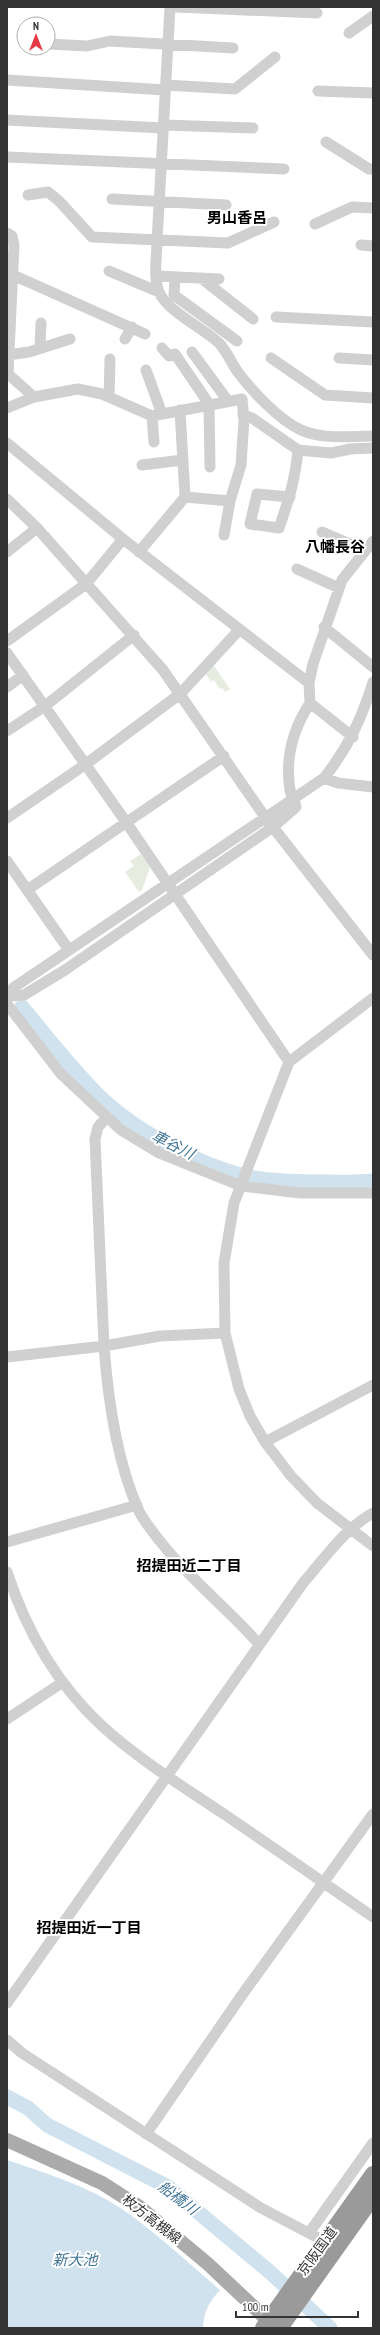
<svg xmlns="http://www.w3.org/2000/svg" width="380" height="2335" viewBox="0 0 380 2335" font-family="'PT Sans Narrow','Noto Sans JP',sans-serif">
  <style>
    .green { fill: #e6ecdf }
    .water { fill: #cfe2ee }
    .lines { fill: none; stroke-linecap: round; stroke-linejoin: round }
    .river { stroke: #cfe2ee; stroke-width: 15 }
    .minor { stroke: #d0d0d0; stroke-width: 11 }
    .major { stroke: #ababab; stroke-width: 14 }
    .highway { stroke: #9a9a9a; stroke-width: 16 }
    .labels { text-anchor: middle; stroke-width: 4; stroke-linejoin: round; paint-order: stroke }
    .street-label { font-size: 14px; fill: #333; stroke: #fff }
    .neighbourhood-label { font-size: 15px; font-weight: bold; fill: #000; stroke: #fff }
    .water-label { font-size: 15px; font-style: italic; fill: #3f7597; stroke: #fff }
  </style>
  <rect width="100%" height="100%" fill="#fff"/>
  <path class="green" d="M214 666 230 689 225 692 222 688 220 689 214 680 211 682 205 673Z
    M141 854 150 867 142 890 139 892 125 872 134 866 130 861Z"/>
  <path class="water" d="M7 2160C45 2173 85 2185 119 2207 155 2231 187 2262 220 2290 209 2302 204 2311 203 2328H7Z"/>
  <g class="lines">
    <path class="river" d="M22 1007C47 1037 71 1068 99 1096 136 1132 210 1172 261 1179 283 1182 306 1182 328 1182 343 1182 358 1183 373 1181
      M7 2097 28 2108 47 2125 168 2187 271 2273 330 2328"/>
    <path class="minor" d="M170 7 157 241C157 256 153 277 159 292 167 311 203 328 219 343 226 350 231 362 237 371 251 390 279 420 301 430 323 440 350 436 373 436
      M176 7 317 13
      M349 33 373 16
      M48 44 87 46 110 41 233 48
      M7 80 165 90
      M165 85 235 89 275 57
      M318 91 373 93
      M7 120 163 128
      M163 125 253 128
      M326 142 369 169H373
      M7 157 284 169
      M28 195 48 192 59 201 92 237 228 243 274 222
      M112 199 226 205
      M315 224 352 207 373 208
      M7 233 12 236 14 245 8 374 34 397 7 408
      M361 245 373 246
      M109 271 159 292
      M8 275H13L145 334
      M157 276 219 279
      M175 277 174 295 237 341
      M201 278 253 319
      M276 317 373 322
      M125 339 132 327
      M40 348 41 323
      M162 348 169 356 175 354 209 404 210 467
      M192 352 228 401
      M8 355 29 352 70 339
      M271 358 325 395 373 398
      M339 358 373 360
      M146 370 162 414
      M34 397 78 389 102 394 152 416
      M109 397 110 359
      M180 410 185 497
      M243 415 252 418 298 450C295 481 289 499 279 528L250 524 257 494 290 497
      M154 442 152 416 242 399 244 420 241 465 230 501 224 535
      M7 443 123 539 309 683
      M298 450 331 453 350 449 373 448
      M142 465 183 460
      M7 499 37 528 163 670 265 817 373 955
      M322 532 364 550
      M7 552 37 528
      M139 552 185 497 230 501
      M297 569 339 588
      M324 627 373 667
      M7 641 86 584 123 539
      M7 653 126 822 289 1062
      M7 687 23 675
      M7 731 45 706 134 635
      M353 737 310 703 309 683 313 664 342 580 373 541
      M324 778 338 783 373 787
      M7 818 86 764 180 694 239 630
      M7 861 69 950
      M27 890 224 756
      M11 996 13 988 324 778C348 748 362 718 373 682
      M7 998 11 996 24 995 65 970 273 827 296 807C295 801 291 796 290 790 285 759 293 729 310 703
      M373 998 289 1062 234 1203 224 1263 225 1333 239 1389 250 1416 265 1442 291 1476 317 1503 373 1546
      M7 1004 61 1074 121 1130 159 1153 241 1186 300 1193H373
      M107 1117 98 1127 95 1139 104 1346C108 1400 116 1459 138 1509 143 1521 159 1540 168 1551 196 1584 230 1611 259 1644
      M7 1357 104 1346 160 1336 225 1333
      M265 1442 373 1385
      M7 1542 137 1505
      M7 1572C26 1630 57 1684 101 1725 138 1759 182 1786 224 1814 274 1848 323 1882 373 1917
      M7 1719 63 1682
      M7 2003 303 1583C324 1559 344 1529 373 1513
      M7 2040 22 2053 261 2208 324 2241
      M146 2134 242 1995 373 1814
      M309 2233 373 2143"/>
    <path class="major" d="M7 2140 102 2183 141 2208 208 2264 276 2328"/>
    <path class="highway" d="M263 2328 373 2174
      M280 2328 373 2197"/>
  </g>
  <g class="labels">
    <g class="street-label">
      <text transform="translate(152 2219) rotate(38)" y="5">枚方高槻線</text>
      <text transform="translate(317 2251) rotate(-54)" y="5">京阪国道</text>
    </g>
    <g class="neighbourhood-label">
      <text x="237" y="223">男山香呂</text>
      <text x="335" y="552">八幡長谷</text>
      <text x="189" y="1571">招提田近二丁目</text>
      <text x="89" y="1933">招提田近一丁目</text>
    </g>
    <g class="water-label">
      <text transform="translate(173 1145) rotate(27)" y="5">車谷川</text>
      <text transform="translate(178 2198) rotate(37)" y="5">船橋川</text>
      <text x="75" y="2265">新大池</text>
    </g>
  </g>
  <rect width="380" height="2335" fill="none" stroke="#333333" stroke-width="16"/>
  <g transform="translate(36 36)"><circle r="19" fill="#ffffff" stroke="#adadad"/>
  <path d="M0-3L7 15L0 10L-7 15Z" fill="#e63946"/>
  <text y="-6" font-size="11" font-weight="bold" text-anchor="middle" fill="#333333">N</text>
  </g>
  <path d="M236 2311v6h122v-6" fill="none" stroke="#333333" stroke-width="2"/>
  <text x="242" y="2311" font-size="12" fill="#333333" stroke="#ffffff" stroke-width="3" paint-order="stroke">100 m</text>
</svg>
